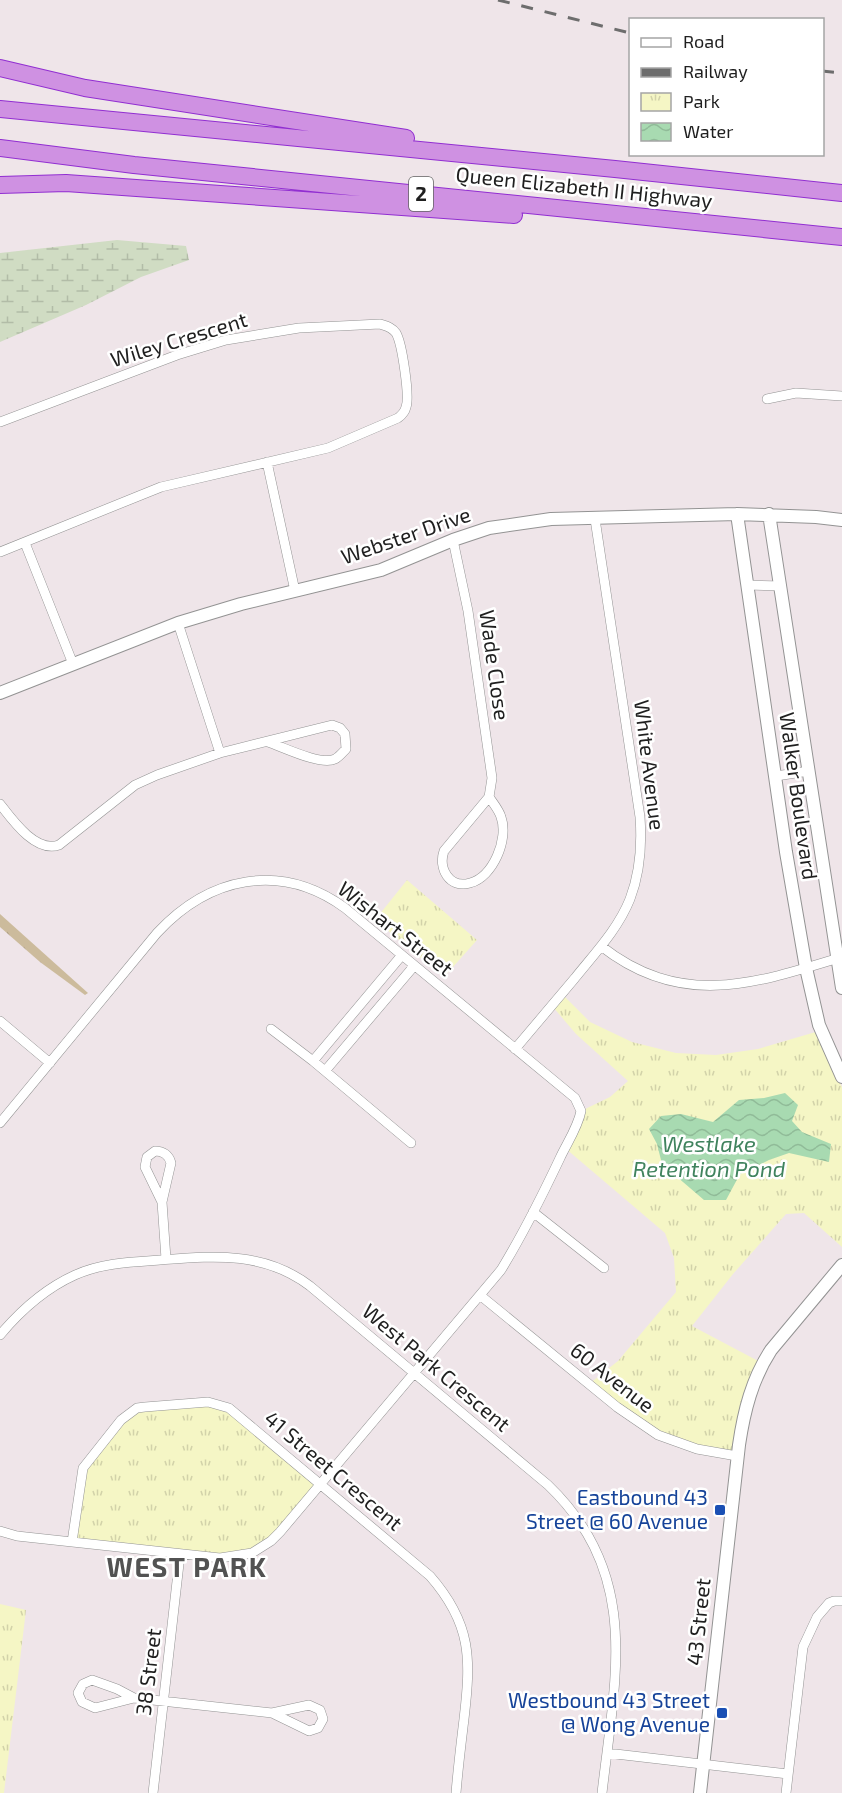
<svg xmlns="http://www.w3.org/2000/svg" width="842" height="1793" viewBox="0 0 842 1793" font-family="'Exo 2',sans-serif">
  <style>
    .forest { fill: url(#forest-firs) }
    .wetland { fill: url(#wetland-marsh) }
    .park { fill: url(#park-tufts) }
    .water { fill: url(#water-waves) }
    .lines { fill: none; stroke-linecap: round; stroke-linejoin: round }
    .minor-casing { stroke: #939393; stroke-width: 10 }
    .tertiary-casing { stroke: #939393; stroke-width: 14 }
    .motorway-casing { stroke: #912ed1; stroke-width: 18 }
    .minor { stroke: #fff; stroke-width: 9 }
    .tertiary { stroke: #fff; stroke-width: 12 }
    .motorway { stroke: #cf91e2; stroke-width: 16 }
    .rail { stroke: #6d6d6d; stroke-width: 3; stroke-dasharray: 12 12; stroke-linecap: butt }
    .transit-dot { fill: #1a4fb4; stroke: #fff; stroke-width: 2 }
    .labels { text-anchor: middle; stroke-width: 5; stroke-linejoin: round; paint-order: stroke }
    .shield { fill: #fff; stroke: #626262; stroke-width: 1.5 }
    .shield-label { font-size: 20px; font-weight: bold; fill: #1f1f1f }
    .street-label { font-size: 21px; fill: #1f1f1f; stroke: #fff }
    .transit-label { font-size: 21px; fill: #164399; stroke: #fff; text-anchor: end }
    .water-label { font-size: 22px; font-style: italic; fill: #40835e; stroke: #fff }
    .district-label { font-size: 27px; font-weight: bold; letter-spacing: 1.5px; fill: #525252; stroke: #fff }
  </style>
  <defs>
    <pattern id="forest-firs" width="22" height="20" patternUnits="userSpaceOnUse" patternTransform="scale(1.5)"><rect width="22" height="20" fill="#ccbb9c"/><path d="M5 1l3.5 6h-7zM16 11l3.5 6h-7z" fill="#afa086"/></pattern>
    <pattern id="wetland-marsh" width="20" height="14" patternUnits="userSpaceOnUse" patternTransform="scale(1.5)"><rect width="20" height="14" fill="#d0dcc3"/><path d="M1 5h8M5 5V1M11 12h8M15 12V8" fill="none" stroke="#b2bca7"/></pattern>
    <pattern id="park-tufts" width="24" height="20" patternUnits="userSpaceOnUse" patternTransform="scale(1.5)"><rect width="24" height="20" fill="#f5f6c5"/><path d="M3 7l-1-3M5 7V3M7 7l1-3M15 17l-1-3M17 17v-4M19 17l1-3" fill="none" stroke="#d2d2a9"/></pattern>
    <pattern id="water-waves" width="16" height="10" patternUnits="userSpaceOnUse" patternTransform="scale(1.5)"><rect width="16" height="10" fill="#a8dab1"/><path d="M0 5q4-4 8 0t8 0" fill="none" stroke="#90bb98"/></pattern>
  </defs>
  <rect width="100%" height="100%" fill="#efe5e9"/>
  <path class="forest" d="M0 914 88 993 85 995 40 962 0 927Z"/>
  <path class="wetland" d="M117 240 186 246 189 260 141 277 86 305 0 342V253Z"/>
  <path class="park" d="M407 880 477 940 444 977 375 920Z
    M563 995 590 1022 632 1042 676 1053 716 1055 758 1049 819 1031 829 1061 842 1087V1247L804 1213 786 1214 733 1274 692 1326 762 1363 737 1456 658 1435 589 1384 618 1361 676 1292 674 1258 665 1233 565 1148 581 1111 610 1097 628 1081 576 1034 553 1007Z
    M216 1403 321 1485 280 1532 240 1556 72 1542 86 1463 131 1412Z
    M0 1604 26 1610 4 1793H0Z"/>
  <path class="water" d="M785 1093 798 1105 792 1121 802 1132 831 1144 829 1162 789 1153 769 1160 740 1174 726 1200H704L662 1164 657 1144 649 1129 661 1116 681 1114 713 1122 739 1100 764 1098Z"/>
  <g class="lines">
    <defs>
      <path id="minor" d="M767 399 796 393 842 396
        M0 422 177 355 226 340 299 328 380 324C386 326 392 327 396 333 402 343 410 397 406 407 405 412 402 415 398 418L328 448 161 487 0 552
        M267 462 295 591
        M453 540 468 611 492 778 489 797 444 851C438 868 449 889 470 883 493 877 509 839 501 817 499 810 493 803 489 797
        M25 543 73 664
        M748 585 781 586
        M178 623 220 753
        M776 776 809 771
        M0 804C13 821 36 853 59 845L135 785 157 775 220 753 332 725 340 728 345 734 346 749C343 752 339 757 335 759 321 766 283 747 268 742
        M601 946C681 1009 754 984 842 957
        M0 1021 50 1063
        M271 1029 313 1061 411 1143
        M515 1049C535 1025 555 1002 575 978 595 953 618 929 630 899 640 873 642 844 640 817L595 519
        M313 1061 402 955
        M325 1071 414 966
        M0 1123 157 933C209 877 280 861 345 908L575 1098 581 1111C578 1127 567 1143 560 1158 542 1196 523 1234 501 1270L280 1532 271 1541 252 1553 220 1558 17 1536 0 1531
        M162 1202 145 1167 147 1157 155 1151C163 1151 169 1155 171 1163L162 1202 166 1259
        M533 1212 604 1268
        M481 1296 617 1407 658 1435 697 1449 737 1456
        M0 1335C21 1310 44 1289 75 1275 102 1263 130 1262 160 1260 214 1256 264 1251 310 1286L548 1485C642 1575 615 1678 602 1793
        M72 1542 83 1468 121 1420 137 1408 145 1407 208 1402 229 1408 430 1576C472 1624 471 1659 464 1719 461 1744 458 1768 456 1793
        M134 1698 117 1689 92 1680 83 1684 78 1693 82 1702 95 1708 134 1698 272 1713 309 1705 320 1710 323 1719 318 1728 309 1731 272 1713
        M607 1753 788 1774
        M153 1793 180 1555
        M786 1793 803 1647 817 1617 829 1603 834 1601H842"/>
      <path id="tertiary" d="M737 514 786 852 806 968 819 1025 842 1077
        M769 514 842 988
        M0 693 178 623 241 604 381 570 453 540 489 528 551 519 737 514 816 517 842 520
        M700 1793 739 1445C744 1411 752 1379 771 1350L842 1265"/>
      <path id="motorway" d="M0 68 85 88 406 138
        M0 109 615 169 842 193
        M0 148 134 165 842 237
        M0 185 66 183 514 215"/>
    </defs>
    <use href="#minor" class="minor-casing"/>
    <use href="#tertiary" class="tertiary-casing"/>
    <use href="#motorway" class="motorway-casing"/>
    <use href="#minor" class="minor"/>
    <use href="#tertiary" class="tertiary"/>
    <use href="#motorway" class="motorway"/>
    <path class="rail" d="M498 0 630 33
      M822 71 842 73"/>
  </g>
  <g class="transit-dot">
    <rect x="714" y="1504" width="12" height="12" rx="3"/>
    <rect x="716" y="1707" width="12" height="12" rx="3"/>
  </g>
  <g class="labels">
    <rect class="shield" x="409" y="177" width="24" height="34" rx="4.5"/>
    <g class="shield-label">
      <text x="421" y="201">2</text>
    </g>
    <g class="street-label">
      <text transform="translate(584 188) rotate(6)" y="7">Queen Elizabeth II Highway</text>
      <text transform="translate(179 340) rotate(-17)" y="7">Wiley Crescent</text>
      <text transform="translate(406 536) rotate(-19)" y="7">Webster Drive</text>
      <text transform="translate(494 665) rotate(82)" y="7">Wade Close</text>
      <text transform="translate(649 765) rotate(83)" y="7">White Avenue</text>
      <text transform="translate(798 796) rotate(82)" y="7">Walker Boulevard</text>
      <text transform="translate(395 929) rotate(38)" y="7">Wishart Street</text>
      <text transform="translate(436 1368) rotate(40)" y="7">West Park Crescent</text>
      <text transform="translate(612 1378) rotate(38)" y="7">60 Avenue</text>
      <text transform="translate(333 1471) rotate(40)" y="7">41 Street Crescent</text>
      <text transform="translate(699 1622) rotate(-84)" y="7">43 Street</text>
      <text transform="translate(149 1672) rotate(-83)" y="7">38 Street</text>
    </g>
    <g class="transit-label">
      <text x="708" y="1505">Eastbound 43<tspan x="708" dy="24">Street @ 60 Avenue</tspan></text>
      <text x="710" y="1708">Westbound 43 Street<tspan x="710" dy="24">@ Wong Avenue</tspan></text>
    </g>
    <g class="water-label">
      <text x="709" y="1152">Westlake<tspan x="709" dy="25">Retention Pond</tspan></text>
    </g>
    <g class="district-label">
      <text x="187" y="1577">WEST PARK</text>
    </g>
  </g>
  <rect x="629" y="18" width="195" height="138" fill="#ffffff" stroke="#a5a5a5" stroke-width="1.5"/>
  <rect x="641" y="38" width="30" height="9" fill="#ffffff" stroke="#a5a5a5" stroke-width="1.5"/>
  <text x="683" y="48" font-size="18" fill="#1f1f1f">Road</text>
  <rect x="641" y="68" width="30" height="9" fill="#6d6d6d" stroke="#a5a5a5" stroke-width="1.5"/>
  <text x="683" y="78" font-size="18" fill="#1f1f1f">Railway</text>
  <rect x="641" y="93" width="30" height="18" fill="url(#park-tufts)" stroke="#a5a5a5" stroke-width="1.5"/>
  <text x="683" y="108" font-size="18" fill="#1f1f1f">Park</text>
  <rect x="641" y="123" width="30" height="18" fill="url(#water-waves)" stroke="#a5a5a5" stroke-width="1.5"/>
  <text x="683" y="138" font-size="18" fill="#1f1f1f">Water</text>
</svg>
